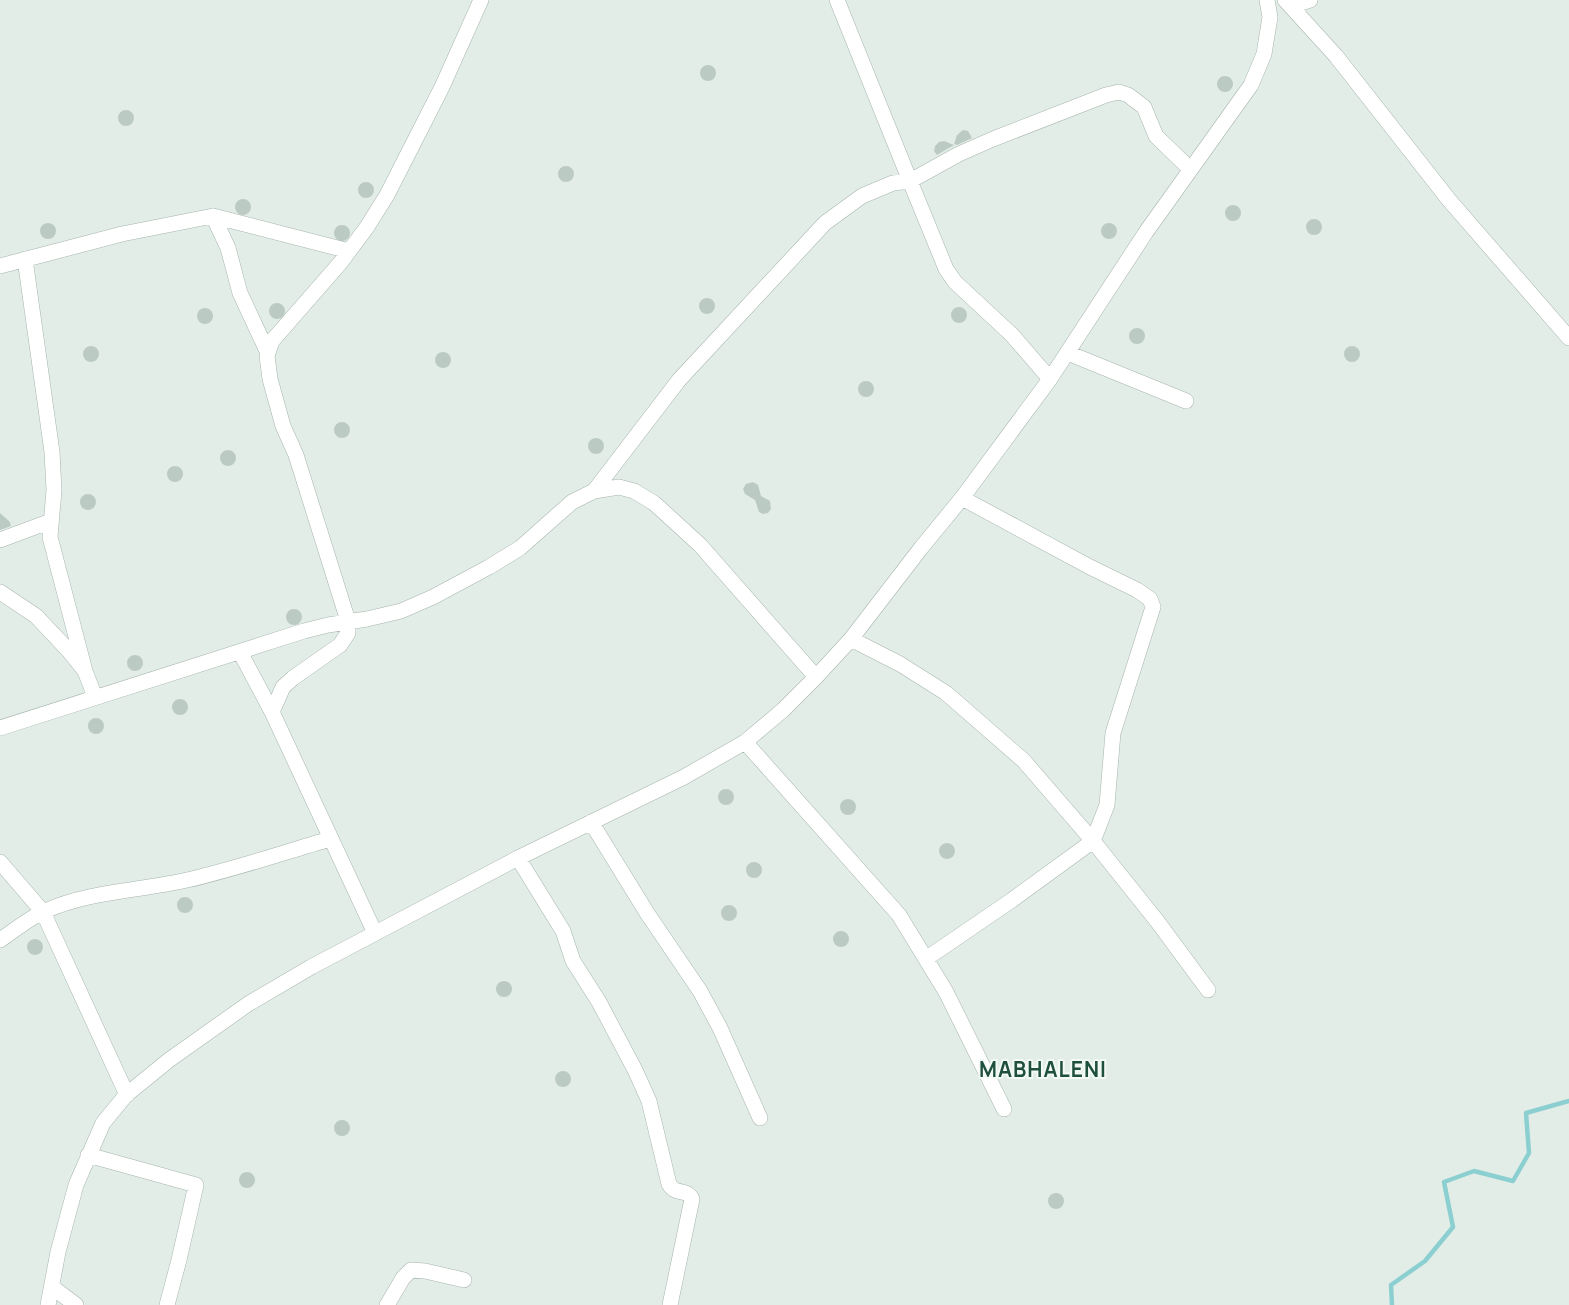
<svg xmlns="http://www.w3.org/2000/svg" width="1569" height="1305" viewBox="0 0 1569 1305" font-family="Manrope,sans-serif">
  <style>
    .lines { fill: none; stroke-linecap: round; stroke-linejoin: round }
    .stream { stroke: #8ccfd1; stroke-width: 4.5 }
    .building { fill: #bbcac2 }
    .minor-casing { stroke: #a6b5ad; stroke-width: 16 }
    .minor { stroke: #fff; stroke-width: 15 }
    .labels { text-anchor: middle; stroke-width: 4; stroke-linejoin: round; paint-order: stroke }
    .district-label { font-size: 21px; font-weight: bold; letter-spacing: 1px; fill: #1f503d; stroke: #f3f9f5 }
  </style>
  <rect width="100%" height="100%" fill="#e3ede7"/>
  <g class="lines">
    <path class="stream" d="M1392 1305 1391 1285 1425 1261 1453 1227 1444 1182 1474 1171 1513 1181 1529 1153 1526 1113 1569 1101"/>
  </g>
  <path class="building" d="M700 73a8 8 0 1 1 16 0a8 8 0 1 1-16 0Z
    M1217 84a8 8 0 1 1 16 0a8 8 0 1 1-16 0Z
    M118 118a8 8 0 1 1 16 0a8 8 0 1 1-16 0Z
    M963 130 968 131 972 138 957 145 954 144 957 135Z
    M944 141 954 145 937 155 934 151 935 146 939 142Z
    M558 174a8 8 0 1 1 16 0a8 8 0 1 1-16 0Z
    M358 190a8 8 0 1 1 16 0a8 8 0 1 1-16 0Z
    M235 207a8 8 0 1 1 16 0a8 8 0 1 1-16 0Z
    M1225 213a8 8 0 1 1 16 0a8 8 0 1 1-16 0Z
    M1306 227a8 8 0 1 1 16 0a8 8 0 1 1-16 0Z
    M40 231a8 8 0 1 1 16 0a8 8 0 1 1-16 0Z
    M1101 231a8 8 0 1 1 16 0a8 8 0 1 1-16 0Z
    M334 233a8 8 0 1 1 16 0a8 8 0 1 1-16 0Z
    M699 306a8 8 0 1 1 16 0a8 8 0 1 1-16 0Z
    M269 311a8 8 0 1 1 16 0a8 8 0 1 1-16 0Z
    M951 315a8 8 0 1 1 16 0a8 8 0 1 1-16 0Z
    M197 316a8 8 0 1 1 16 0a8 8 0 1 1-16 0Z
    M1129 336a8 8 0 1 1 16 0a8 8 0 1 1-16 0Z
    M83 354a8 8 0 1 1 16 0a8 8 0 1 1-16 0Z
    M1344 354a8 8 0 1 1 16 0a8 8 0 1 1-16 0Z
    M435 360a8 8 0 1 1 16 0a8 8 0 1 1-16 0Z
    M858 389a8 8 0 1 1 16 0a8 8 0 1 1-16 0Z
    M334 430a8 8 0 1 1 16 0a8 8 0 1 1-16 0Z
    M588 446a8 8 0 1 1 16 0a8 8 0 1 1-16 0Z
    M220 458a8 8 0 1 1 16 0a8 8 0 1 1-16 0Z
    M167 474a8 8 0 1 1 16 0a8 8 0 1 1-16 0Z
    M753 482 758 485 761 496 770 501 771 509 768 513 763 514 759 512 755 500 745 494 743 489 746 484Z
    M80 502a8 8 0 1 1 16 0a8 8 0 1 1-16 0Z
    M0 513 10 522 11 526 0 530Z
    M286 617a8 8 0 1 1 16 0a8 8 0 1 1-16 0Z
    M127 663a8 8 0 1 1 16 0a8 8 0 1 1-16 0Z
    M172 707a8 8 0 1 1 16 0a8 8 0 1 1-16 0Z
    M88 726a8 8 0 1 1 16 0a8 8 0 1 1-16 0Z
    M718 797a8 8 0 1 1 16 0a8 8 0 1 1-16 0Z
    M840 807a8 8 0 1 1 16 0a8 8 0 1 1-16 0Z
    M939 851a8 8 0 1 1 16 0a8 8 0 1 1-16 0Z
    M746 870a8 8 0 1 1 16 0a8 8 0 1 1-16 0Z
    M177 905a8 8 0 1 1 16 0a8 8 0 1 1-16 0Z
    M721 913a8 8 0 1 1 16 0a8 8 0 1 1-16 0Z
    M833 939a8 8 0 1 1 16 0a8 8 0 1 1-16 0Z
    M27 947a8 8 0 1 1 16 0a8 8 0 1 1-16 0Z
    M496 989a8 8 0 1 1 16 0a8 8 0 1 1-16 0Z
    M555 1079a8 8 0 1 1 16 0a8 8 0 1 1-16 0Z
    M334 1128a8 8 0 1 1 16 0a8 8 0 1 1-16 0Z
    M239 1180a8 8 0 1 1 16 0a8 8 0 1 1-16 0Z
    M1048 1201a8 8 0 1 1 16 0a8 8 0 1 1-16 0Z"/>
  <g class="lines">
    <defs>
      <path id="minor" d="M837 0 910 181 946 269 955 282 1012 335 1050 379
        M1285 0 1336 56 1449 200 1569 338
        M1291 6 1310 0
        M213 216 228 248 240 293 267 351
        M25 259 52 452 54 490 50 537 85 671
        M0 266 122 234 213 216 349 251
        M1068 353 1186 401
        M594 491 679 380 825 223 862 196 893 183 910 181 959 154 993 139 1106 95 1119 92 1128 95 1144 107 1156 136 1190 169
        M0 540 51 521
        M0 592 36 616 69 651 85 671 95 697
        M851 639 900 664 946 693 1024 761 1093 841 1157 921 1208 990
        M240 652 272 712 375 933
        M272 712 283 687 293 678 340 645 348 633V621L296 455 283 426 270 379 267 356 272 341 341 262 367 227 387 195 442 87 481 0
        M0 728 304 631 328 625 367 619 401 611 433 597 489 567 520 548 572 502 594 491 619 487 634 491 654 503 700 545 816 677
        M745 742 899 915 946 992 1004 1109
        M591 822 647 913 700 991 720 1028 760 1118
        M518 858 563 931 573 961 599 1002 635 1070 649 1101 669 1184C676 1196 687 1188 692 1199L670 1305
        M0 862 43 912 127 1095
        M0 940C15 930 29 918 45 911 90 891 139 891 187 880 235 869 282 853 330 839
        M927 958 1012 900 1093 841 1107 805 1113 733 1153 607 1150 599 1137 590 1090 567 962 498
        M88 1155 196 1185 179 1260 167 1305
        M52 1287 76 1305
        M48 1305 58 1252 76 1185 103 1123 126 1095 169 1060 248 1004 311 967 518 858 684 777 745 742 783 710 816 677 851 639 921 548 962 498 1050 379 1146 232 1251 85 1264 54 1270 17 1267 0
        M387 1305 403 1278 411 1270 425 1271 464 1280"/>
    </defs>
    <use href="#minor" class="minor-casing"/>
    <use href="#minor" class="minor"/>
  </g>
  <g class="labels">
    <g class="district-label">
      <text x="1043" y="1077">MABHALENI</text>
    </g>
  </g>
</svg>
